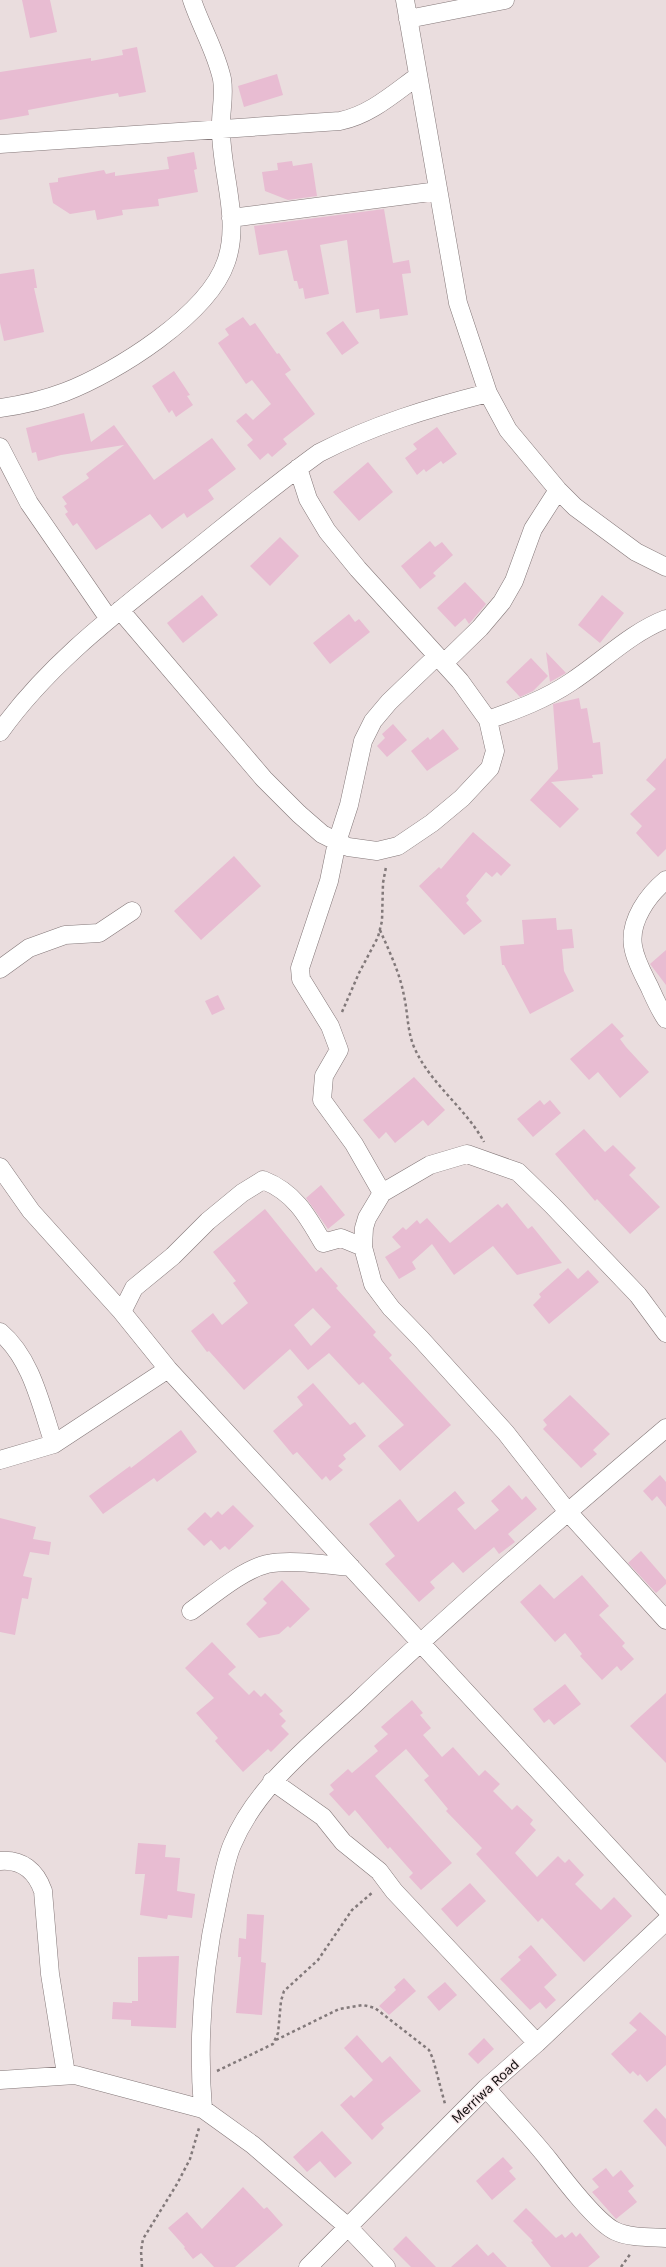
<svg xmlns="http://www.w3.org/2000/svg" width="666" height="2267" viewBox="0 0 666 2267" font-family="Inter,sans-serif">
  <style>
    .building { fill: #e8bcd2; fill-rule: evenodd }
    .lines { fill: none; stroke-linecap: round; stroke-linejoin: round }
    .minor-casing { stroke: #847879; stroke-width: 19 }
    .path { stroke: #82797a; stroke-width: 2.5; stroke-dasharray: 3 3; stroke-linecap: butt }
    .minor { stroke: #fff; stroke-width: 18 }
    .labels { text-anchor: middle; stroke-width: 3; stroke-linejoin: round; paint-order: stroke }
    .street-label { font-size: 13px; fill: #140f10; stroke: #f8eaeb }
  </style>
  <rect width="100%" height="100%" fill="#eaddde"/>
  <path class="building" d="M22 0H50L57 32 30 38Z
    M137 47 146 92 119 97 118 93 28 110 29 115 0 120V72L91 58V61L123 55 122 50Z
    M277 74 283 95 244 107 238 86Z
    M194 152 197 169 194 170 198 192 158 199 159 206 122 210 123 215 97 220 95 210 70 214 53 203 49 183 58 182V178L104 170 106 174 115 172V176L169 169 167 157Z
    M292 161 293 166 312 163 317 196 288 200 265 191 262 172 278 170 277 163Z
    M384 209 393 263 409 260 411 273 402 274 408 315 380 319 379 309 356 313 347 240 320 245 329 294 305 299 303 288 299 289 297 281H294L287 250 259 255 254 226Z
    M34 269 37 288H34L44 332 4 341 0 323V274Z
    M243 317 250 326 255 323 277 354 279 353 291 370 285 374 315 414 283 439 287 444 272 457 268 453 260 460 247 445 253 440 236 421 246 413 253 420 271 404 252 380 246 384 218 343 229 335 225 329Z
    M343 321 359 343 342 355 326 333Z
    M174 371 190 395 187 396 193 405 176 417 172 410 169 413 152 386Z
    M84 413 91 442 114 425 154 480 212 438 236 469 208 490 214 499 187 518 184 513 162 529 150 514 96 550 77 523 73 526 65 514 68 512 64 506 67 504 62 497 89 478 86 474 124 445 61 455 38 461 36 452 32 453 26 428Z
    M437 427 457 454 443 464 441 461 426 472 424 469 417 475 405 458 417 449 413 444Z
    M368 462 393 492 359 521 333 492Z
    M280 537 299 556 270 586 250 566Z
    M430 541 435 547 442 542 453 555 433 573 436 576 420 589 401 566Z
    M465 582 486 604 469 624 465 618 455 627 437 608Z
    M202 595 218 615 183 643 167 623Z
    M602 595 624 613 600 643 578 625Z
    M349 614 355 622 359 619 370 632 330 664 313 643Z
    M546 652 566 673 550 682Z
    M531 658 548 676 533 691 520 697 506 682Z
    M579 698 581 709 587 708 593 743 600 742 603 774 592 775 593 778 551 782 579 809 560 828 530 800 558 769 553 704Z
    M393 724 407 740 387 757 377 746 385 738 382 734Z
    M443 729 459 749 427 771 411 751 428 737 430 740Z
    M666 758V849L658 857 636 833 642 826 630 814 656 789 646 780Z
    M473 832 511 865 501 876 497 872 492 877 486 872 466 896 469 900 466 903 482 921 464 935 419 886 439 867 441 869Z
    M234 856 261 886 201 940 174 911Z
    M556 918 557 930 572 929 574 948 562 949 564 971 574 991 530 1014 504 965H502L500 946 524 944 522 920Z
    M666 950V985L650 964Z
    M218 995 225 1009 212 1015 205 1001Z
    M612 1023 624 1036 620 1039 626 1047 649 1072 620 1098 598 1072 589 1080 570 1059Z
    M414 1077 445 1110 428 1126 423 1120 395 1143 386 1132 379 1139 363 1120Z
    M540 1100 544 1105 550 1100 561 1113 533 1137 517 1119Z
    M584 1129 605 1152 613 1145 636 1168 629 1175 660 1207 630 1234 597 1199 595 1201 555 1154Z
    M321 1185 345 1215 328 1229 306 1198Z
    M507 1203 528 1229 532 1226 562 1263 517 1275 493 1246 454 1275 432 1244 412 1262 416 1269 399 1279 385 1257 401 1247 392 1237 403 1227 406 1230 417 1220 420 1224 427 1218 450 1243 498 1204 502 1208Z
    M265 1209 316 1272 321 1267 338 1286 336 1288 376 1332 373 1335 392 1355 389 1358 451 1425 400 1471 378 1446 404 1425 363 1382 359 1385 329 1353 308 1370 290 1349 244 1390 209 1351 207 1352 191 1331 213 1313 222 1325 248 1303 233 1283 236 1281 213 1252ZM313 1308 331 1327 311 1346 294 1325Z
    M568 1268 578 1279 588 1270 599 1282 549 1324 533 1305 541 1297 539 1294Z
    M313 1383 350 1425 355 1422 366 1436 343 1455 346 1459 338 1466 343 1470 330 1481 326 1476 322 1480 297 1452 293 1455 273 1431 303 1405 297 1397Z
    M570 1395 610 1434 593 1450 597 1454 581 1468 543 1429 547 1425 543 1420Z
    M181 1430 197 1452 157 1482 154 1478 103 1514 89 1496 130 1466 131 1468Z
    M660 1475 666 1482V1507L657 1496 652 1501 643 1491Z
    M509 1485 522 1500 526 1496 537 1509 508 1534 515 1542 499 1554 494 1547 463 1573 453 1562 430 1582 435 1588 419 1602 385 1564 395 1556 369 1524 400 1499 418 1522 455 1491 465 1503 457 1509 475 1530 499 1510 491 1501Z
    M233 1505 254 1526 229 1550 225 1546 220 1550 211 1540 204 1546 187 1529 205 1512 211 1518 218 1511 222 1515Z
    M0 1518 36 1527 33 1539 51 1542 49 1555 30 1552 23 1576 32 1578 28 1599 22 1598 15 1635 0 1632Z
    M641 1551 666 1580V1584L656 1593 628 1563Z
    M582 1575 609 1606 599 1615 625 1643 622 1646 634 1659 621 1671 617 1666 602 1680 580 1656 582 1654 565 1633 555 1642 520 1602 540 1584 554 1599Z
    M282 1580 310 1609 290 1628 288 1626 279 1634 259 1638 246 1624 267 1603 263 1599Z
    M212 1642 236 1667 228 1674 249 1695 254 1690 261 1697 265 1693 283 1711 279 1714 286 1721 281 1726 289 1734 271 1752 268 1749 243 1772 215 1741 218 1738 196 1713 214 1698 185 1668Z
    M565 1684 581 1704 554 1725 549 1719 544 1723 533 1709Z
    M666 1693V1763L630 1726Z
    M412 1700 423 1713 420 1715 431 1728 423 1735 442 1757 453 1747 479 1776 485 1770 500 1784 493 1791 512 1810 517 1805 533 1820 530 1824 536 1830 515 1853 537 1877 558 1856 565 1863 569 1859 584 1875 575 1884 601 1910 614 1897 632 1916 584 1962 542 1918 538 1922 476 1854 482 1848 446 1811 448 1809 424 1780 429 1776 406 1749 375 1776 452 1863 421 1890 409 1877 413 1873 390 1847 388 1849 355 1810 349 1816 329 1794 334 1790 330 1785 348 1769 352 1773 378 1751 374 1746 388 1734 381 1727Z
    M138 1843 166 1845 165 1857 180 1858 177 1891 195 1894 192 1918 168 1915 167 1919 140 1915 145 1874H135Z
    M470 1883 486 1901 457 1927 441 1909Z
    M247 1914 264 1915 261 1962 266 1963 262 2015 236 2013 241 1957H238L239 1938 246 1939Z
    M531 1945 557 1975 544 1987 556 2000 546 2009 540 2002 530 2010 500 1979 521 1960 518 1957Z
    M179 1956 176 2028 131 2026V2020L112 2019 113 2002 132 2003V2001H138V1957Z
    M404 1978 416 1991 389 2015 379 2006 396 1990 394 1987Z
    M445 1982 457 1995 439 2011 427 1997Z
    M640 2012 666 2036V2065L647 2082 640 2074 638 2076 633 2071 630 2074 611 2054 637 2030 629 2023Z
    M357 2035 382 2063 390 2056 421 2091 381 2124 384 2128 372 2140 340 2105 351 2095 354 2098 373 2080 344 2048Z
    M484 2038 494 2049 478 2064 468 2054Z
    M656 2108 666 2119V2147L643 2121Z
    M322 2131 352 2163 335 2178 320 2161 307 2172 293 2157Z
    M503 2157 513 2168 509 2171 516 2179 492 2200 476 2181Z
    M606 2168 613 2177 621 2170 634 2186 628 2191 637 2202 616 2219 592 2192 599 2187 592 2179Z
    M243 2187 264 2209 267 2207 283 2225 235 2267H214L201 2253 193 2259 184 2248 185 2247 168 2228 187 2212 202 2229Z
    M526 2208 556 2238 562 2234 565 2238 572 2232 576 2237 580 2233 600 2257 588 2267H551L531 2242 533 2241 513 2221Z
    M406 2236 436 2267H411L393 2249Z
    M477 2244 488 2256 493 2252 507 2267H451Z"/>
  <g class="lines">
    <defs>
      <path id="minor" d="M405 0 458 303 488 393 508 430 558 490 575 507 636 552 666 567
        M408 19 505 0
        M0 144 340 121C370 115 393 94 418 76
        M231 218 438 191
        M0 408C22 405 44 400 65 392 115 373 208 315 226 262 241 220 221 173 221 130 220 113 225 97 222 79 216 51 201 27 192 0
        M0 447 29 503 109 619
        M120 610 264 779 299 814 322 834 348 847 377 851 398 846 432 823 462 798 490 768 495 751 488 720 460 681 358 569 327 531 308 499 298 468
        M437 656 389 702 373 721 363 741 349 805 337 842 329 881 300 968 301 979 330 1026 339 1050 324 1076 322 1100 354 1144 382 1193 367 1218 364 1228 363 1247 373 1284 391 1308 421 1339 506 1433 568 1512 666 1620
        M444 663 480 628 502 602 514 581 533 529 558 490
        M488 720C516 710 546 699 571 682 603 661 630 633 666 619
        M0 732C50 662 119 611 185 558 229 523 273 486 319 453 373 425 429 408 488 393
        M666 880C648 895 629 921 633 946 635 960 643 974 649 986 654 997 659 1009 666 1019
        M0 969 29 948 65 935 99 933 132 911
        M0 1167 31 1211 122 1312 168 1369 666 1909
        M382 1193 430 1165 467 1154 518 1172 552 1205 638 1295 666 1333
        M122 1312 134 1288 173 1256 208 1221 242 1193 263 1180C294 1192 307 1215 323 1243L341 1238 363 1247
        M0 1332C32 1359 41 1406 54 1444
        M0 1460 54 1444 168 1369
        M191 1611C212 1596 242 1570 267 1564 292 1559 326 1565 351 1567
        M272 1781 323 1817 343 1842 379 1871 394 1891 537 2043
        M0 1861C22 1859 36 1871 43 1891L50 1974 66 2074
        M0 2080 75 2075 203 2109 253 2145 348 2227 386 2267
        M486 2088C507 2112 529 2135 549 2160 562 2177 596 2222 615 2231 630 2238 649 2237 666 2238
        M203 2109C197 2038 203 1969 218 1900 222 1882 225 1862 232 1845 257 1785 312 1744 358 1701 457 1607 561 1517 666 1428
        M308 2267 486 2088 537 2043 666 1921"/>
    </defs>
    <use href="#minor" class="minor-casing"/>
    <path class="path" d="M380 930C389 951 400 973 404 996 408 1013 407 1030 414 1047 430 1084 465 1107 484 1142
      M342 1012 359 973 378 937 382 921 383 883 386 867
      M276 2040 339 2009 363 2005 375 2008 429 2050 433 2059 445 2104
      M217 2071 273 2044 278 2033 281 2001 284 1991 318 1960 352 1910 373 1892
      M142 2267 141 2251 143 2239 177 2184 190 2159 199 2128
      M621 2267 631 2253"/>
    <use href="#minor" class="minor"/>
  </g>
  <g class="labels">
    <g class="street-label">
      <text transform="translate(485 2091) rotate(-43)" y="5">Merriwa Road</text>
    </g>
  </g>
</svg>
